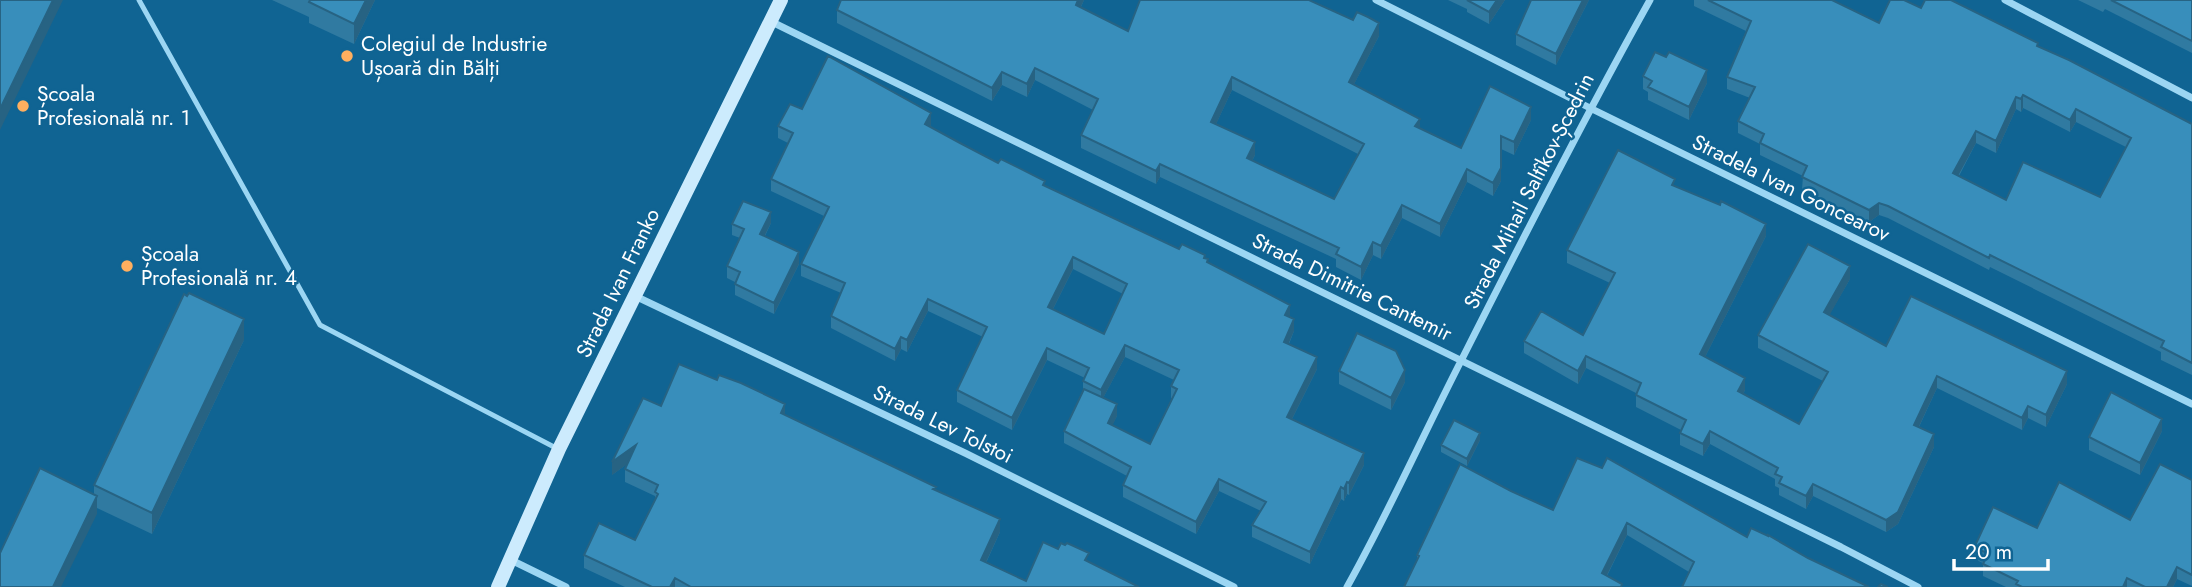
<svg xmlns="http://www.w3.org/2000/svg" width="2192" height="587" viewBox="0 0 2192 587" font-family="Jost,sans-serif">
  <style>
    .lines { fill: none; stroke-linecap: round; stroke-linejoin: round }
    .lane { stroke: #9cd6f3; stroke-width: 5 }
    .street { stroke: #9cd6f3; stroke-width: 7 }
    .secondary { stroke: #ccebfd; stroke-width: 14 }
    .wall { fill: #307aa1; fill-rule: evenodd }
    .shaded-wall { fill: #276383 }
    .building { fill: #388ebb; stroke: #276383; stroke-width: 2; fill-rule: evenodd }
    .poi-dot { fill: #ffaf5f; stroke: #106493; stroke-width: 2.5 }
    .labels { text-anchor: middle; stroke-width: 5; stroke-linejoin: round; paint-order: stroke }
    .poi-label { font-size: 21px; fill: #fff; stroke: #106493; text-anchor: start }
    .street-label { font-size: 21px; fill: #fff; stroke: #106493 }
  </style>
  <rect width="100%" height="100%" fill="#106493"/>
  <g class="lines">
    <path class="lane" d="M139 0 320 325 556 448"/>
    <path class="street" d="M1376 0 1590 108 2192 404
      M2005 0 2192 98
      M770 21 1841 547 1918 587
      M635 296 965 453 1234 587
      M511 560 566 587
      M1347 587C1389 512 1423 435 1462 359 1523 238 1584 118 1650 0"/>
    <path class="secondary" d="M498 587 559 449 781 0"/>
  </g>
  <path class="wall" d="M272 0H375L354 44 309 23V17Z
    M841 0H1084L1081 7 1128 31 1379 36 1354 84 1420 128 1461 148 1531 120 1514 155 1501 149V181L1493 196 1467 182 1440 237 1402 218 1381 259 1373 255 1361 280 1336 267V259L1160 177 1156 184 1081 148V135L1093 110 1035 80 1027 97 1002 85 992 101 837 23V10ZM1232 90 1358 154 1334 199 1252 161 1255 155 1216 124Z
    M1448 0H1505L1489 24 1467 12V9Z
    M1589 0 1556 65 1516 45V34Z
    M1694 0H1832L1879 23 1921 8 2038 47 2192 124V375L2161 360V352L1990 267 1989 270 1888 218 1879 215 1869 222 1802 189 1803 176 1760 155V144L1738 133V121L1750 98 1727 89V77L1746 31 1694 6ZM2023 108 2070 132 2076 122 2126 147 2100 197 2006 200 1959 176 1976 143 1996 153 2016 109 2021 112Z
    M2078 0H2192V53L2105 9 2103 12Z
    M1666 57 1707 83 1689 120 1648 100V92L1643 89V76Z
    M802 109 931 125 930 126 960 143 998 163 1179 249 1205 258 1208 263 1290 317 1294 331 1289 344 1317 369 1292 419 1364 465 1349 495 1347 494 1344 501 1341 499 1310 564 1252 537V525L1261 511 1219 491 1196 534 1123 497V485L1127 476 1064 443V431L1083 390V381L1085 378 1047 360 1012 430 957 402V390L983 337 928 311 907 352 901 349 895 361 831 328V316L841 293 801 276V264L824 216 771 191V179L788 143 778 138V126ZM1073 269 1123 294 1104 334 1053 309ZM1125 357 1174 380 1171 386V398H1172L1150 444 1112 425 1117 416 1103 398Z
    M1675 186 1766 236 1705 357 1745 390 1743 394 1799 424 1823 381 1758 348V335L1850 279 1829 315 1886 346 2067 384 2046 427 2028 418 2022 430 1937 388 1919 427 1934 447 1898 524 1886 532 1813 496 1806 509 1779 495V488L1775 486V479L1710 444 1703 456 1680 445V433L1681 430 1636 407V393L1586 368 1578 384 1524 353V341L1583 335 1610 283 1567 263V250Z
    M771 223 765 236 799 264 774 314 735 295V282L727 278V266L740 238 732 235V224Z
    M244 340 152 534 97 508V514L94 495V485Z
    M1339 371 1405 382 1391 410 1339 384Z
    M717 380 936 491 1000 532 986 563 1026 581 1089 562 1139 587H625L584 568V555L635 540 655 501V496L625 482V469L627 464 612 475 661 406Z
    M2162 431 2140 475 2089 450V437Z
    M1480 440 1467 466 1441 452V445Z
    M2192 480V586L2177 579 2173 587H2006L1983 576V563L1974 559V548L2037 528 2130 520Z
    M1511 491 1553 510 1747 537 1808 558 1689 572 1627 535 1607 576 1622 587 1417 560V555Z"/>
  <path class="shaded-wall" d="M53 0H63L0 130V109Z
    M366 0H375L354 44V24Z
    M1078 0H1084L1076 17V5Z
    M1497 0H1505L1489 24V12Z
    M1583 0H1589L1556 65V54Z
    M1379 23V36L1349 94V82Z
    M1035 68V80L1027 97V84Z
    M1707 70V83L1689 120V107Z
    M1002 72V85L992 101V88Z
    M1232 77V90L1211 135V122Z
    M2023 95V108L2021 112V99Z
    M2016 97V109L1996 153V141Z
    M1531 107V120L1514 155V142Z
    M2076 109V122L2070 132V120Z
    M931 113V125L925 136V124Z
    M1420 119V132L1415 126Z
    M1976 131V143L1953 185V173Z
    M1255 142V155L1247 171V158Z
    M1160 164V177L1156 184V171Z
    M1501 168V181L1493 196V183Z
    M1467 169V182L1440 237V224Z
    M1879 203V215L1869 222V210Z
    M1402 205V218L1381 259V246Z
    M771 212V223L760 245V234Z
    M1766 224V236L1700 367V354Z
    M1373 242V255L1361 280V267Z
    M799 252V264L774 314V303Z
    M1073 257V269L1048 319V307Z
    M1850 266V279L1824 325V312Z
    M928 299V311L907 352V340Z
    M1290 305V317L1285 327V315Z
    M244 319V340L152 534V513Z
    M1294 319V331L1284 354V342Z
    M901 337V349L895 361V349Z
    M1125 345V357L1101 402V390Z
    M1047 348V360L1012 430V418Z
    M1586 356V368L1578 384V371Z
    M1317 357V369L1287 429V417Z
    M1405 370V382L1391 410V398Z
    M2067 371V384L2046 427V415Z
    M1937 376V388L1914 437V425Z
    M1745 378V390L1738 404V391Z
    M785 404V417L781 413Z
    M1117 404V416L1108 435V423Z
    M2028 406V418L2022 430V418Z
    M2162 419V431L2140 475V463Z
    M1710 431V444L1703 456V444Z
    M1480 433V440L1467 466V459Z
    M1934 434V447L1898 524 1886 532V520Z
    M636 445V458L612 475V462Z
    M1364 453V465L1349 495V483Z
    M1219 479V491L1196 534V522Z
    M1347 482V494L1344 501V489Z
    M1813 484V496L1806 509V496Z
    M1341 487V499L1310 564V552Z
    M97 496V514L61 587H53Z
    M1000 519V532L981 573V560Z
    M1627 523V535L1602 585V573Z
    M2177 567V579L2173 587H2167Z
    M675 578V587H670Z
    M2127 578V587H2123Z"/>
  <path class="building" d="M0 0H53L0 109Z
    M310 0H366L354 24 309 2Z
    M841 0H1078L1076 5 1128 31 1140 0H1309L1353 20 1357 12 1368 17 1379 23 1349 82 1420 119 1415 126 1461 148 1490 86 1531 107 1514 142 1501 136V168L1493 183 1467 169 1440 224 1402 205 1381 246 1373 242 1361 267 1336 254 1339 248 1160 164 1156 171 1081 135 1098 99 1035 68 1027 84 1002 72 992 88 837 10ZM1232 77 1364 144 1334 199 1247 158 1255 142 1211 122Z
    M1467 0H1497L1489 12Z
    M1531 0H1583L1556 54 1516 34Z
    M1708 0H1832L1879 23 1890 0H1904L1921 8 1925 0H1951L2038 43 2037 46 2069 60 2192 124V363L2161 347 2164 341 1990 255 1989 258 1888 206 1879 203 1869 210 1802 177 1807 166 1760 143 1764 134 1738 121 1755 87 1727 77 1751 21ZM2023 95 2070 120 2076 109 2131 138 2100 197 2023 162 2006 200 1953 173 1976 131 1996 141 2016 97 2021 99Z
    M2111 0H2192V41Z
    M1655 52 1666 57 1669 52 1707 70 1689 107 1648 87 1652 81 1643 76Z
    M828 56 931 113 925 124 960 143 998 163 1001 159 1045 181 1043 185 1179 249 1182 244 1205 255 1204 258 1208 259 1207 262 1290 305 1285 315 1294 319 1284 342 1317 357 1287 417 1364 453 1349 483 1347 482 1344 489 1341 487 1310 552 1252 525 1266 502 1219 479 1196 522 1123 485 1131 467 1064 431 1084 389 1117 404 1108 423 1150 444 1177 389 1171 386 1179 370 1125 345 1101 390 1083 381 1089 368 1047 348 1012 418 957 390 987 327 928 299 907 340 901 337 895 349 831 316 845 283 801 264 829 207 771 179 793 133 778 126 790 104 802 109ZM1073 257 1127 284 1104 334 1048 307Z
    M1618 150 1675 179 1672 185 1720 205 1721 201 1766 224 1700 354 1745 378 1738 391 1799 424 1828 372 1758 335 1808 244 1850 266 1824 312 1886 346 1911 296 2067 371 2046 415 2028 406 2022 418 1937 376 1914 425 1934 434 1898 512 1886 520 1813 484 1806 496 1779 483 1782 477 1775 474 1778 468 1710 431 1703 444 1680 433 1686 420 1636 395 1641 383 1586 356 1578 371 1524 341 1541 311 1583 335 1615 273 1567 250Z
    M743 201 771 212 760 234 799 252 774 303 735 284 740 272 727 266 744 229 732 224Z
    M189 293 244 319 152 513 94 485 184 294 187 296Z
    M1357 333 1396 351 1405 370 1391 398 1339 371Z
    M679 364 717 380 719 375 741 383 785 404 781 413 936 487 933 489 1000 519 981 560 1026 581 1043 542 1058 549 1061 543 1065 545 1067 543 1089 553 1085 560 1139 587H691L675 578 670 587H652L584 555 599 523 635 540 658 494 655 492 658 485 625 469 636 445 612 462 643 398 661 406Z
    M2111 392 2162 419 2140 463 2089 437Z
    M1454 420 1480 433 1467 459 1441 445Z
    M1577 458 1602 468 1607 458 1747 537 1751 528 1768 536V535L1808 558 1869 587H1682L1694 562 1627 523 1602 573 1622 584 1621 587H1404L1419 556 1417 555 1460 464 1511 491 1553 510Z
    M2160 464 2192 480V575L2177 567 2167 587H2145L2127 578 2123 587H2022L2016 584 2018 581 1983 564 1988 553 1974 548 1993 507 2037 528 2059 482 2130 520Z
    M40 468 97 496 53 587H0V553Z
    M1881 584 1888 587H1878Z"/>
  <g class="poi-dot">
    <circle cx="347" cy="56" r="7"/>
    <circle cx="23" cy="106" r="7"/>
    <circle cx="127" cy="266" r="7"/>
  </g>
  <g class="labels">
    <g class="poi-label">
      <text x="361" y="51">Colegiul de Industrie<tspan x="361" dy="24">Ușoară din Bălți</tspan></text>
      <text x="37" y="101">Școala<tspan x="37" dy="24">Profesională nr. 1</tspan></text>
      <text x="141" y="261">Școala<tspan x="141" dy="24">Profesională nr. 4</tspan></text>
    </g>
    <g class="street-label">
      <text transform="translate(1791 188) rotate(26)" y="7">Stradela Ivan Goncearov</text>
      <text transform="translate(1529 191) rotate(-63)" y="7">Strada Mihail Saltîkov-Șcedrin</text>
      <text transform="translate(618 283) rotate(-64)" y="7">Strada Ivan Franko</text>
      <text transform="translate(1352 287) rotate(26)" y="7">Strada Dimitrie Cantemir</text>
      <text transform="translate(943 424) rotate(26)" y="7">Strada Lev Tolstoi</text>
    </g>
  </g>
  <path d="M1954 559v10h94v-10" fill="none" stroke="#ffffff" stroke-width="3.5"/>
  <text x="1965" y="559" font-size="21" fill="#ffffff" stroke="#106493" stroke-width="5" paint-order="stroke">20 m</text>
</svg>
